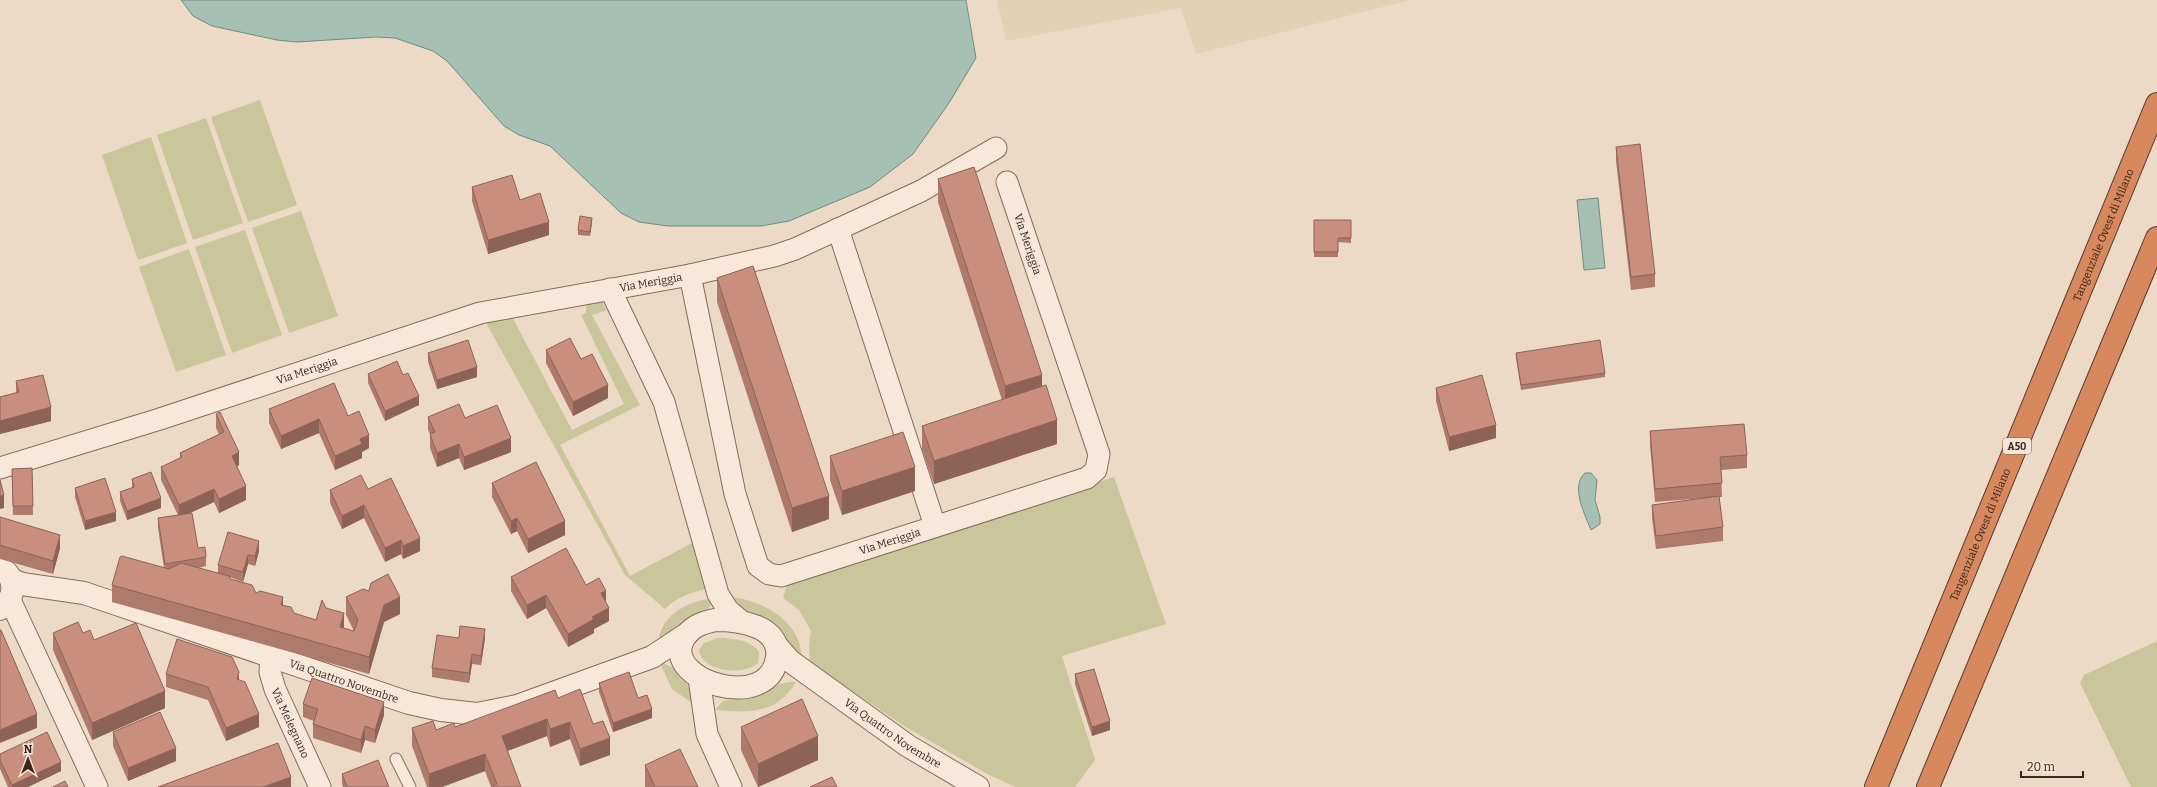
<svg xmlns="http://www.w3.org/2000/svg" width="2157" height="787" viewBox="0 0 2157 787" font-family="Bitter,serif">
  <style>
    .farmland { fill: #e2d1b4 }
    .green { fill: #cac69b }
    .water { fill: #a7c0b4; stroke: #6e8e80 }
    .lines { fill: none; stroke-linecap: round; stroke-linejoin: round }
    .service-casing { stroke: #876b5d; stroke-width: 13 }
    .minor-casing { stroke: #876b5d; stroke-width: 23 }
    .tertiary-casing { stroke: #876b5d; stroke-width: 24 }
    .motorway-casing { stroke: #553a31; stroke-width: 24 }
    .service { stroke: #f7e8d9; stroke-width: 11 }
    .minor { stroke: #f7e8d9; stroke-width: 21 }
    .tertiary { stroke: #f7e8d9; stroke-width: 22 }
    .motorway { stroke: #d7885c; stroke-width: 22 }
    .wall { fill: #ad7a6c }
    .shaded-wall { fill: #8d6358 }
    .building { fill: #c98e7e; stroke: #8d6358 }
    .labels { text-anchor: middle; stroke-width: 3; stroke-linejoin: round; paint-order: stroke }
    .shield { fill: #f4e5d6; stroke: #706057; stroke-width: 1 }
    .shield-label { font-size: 10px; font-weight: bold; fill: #382720 }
    .street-label { font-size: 11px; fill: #382720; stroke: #f4e5d6 }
  </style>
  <rect width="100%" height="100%" fill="#ecd9c6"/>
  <path class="farmland" d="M997 0H1410L1196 54 1181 8 1006 41Z"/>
  <path class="green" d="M260 100 297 205 248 222 211 117Z
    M206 118 243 223 193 240 157 135Z
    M151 137 187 243 138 260 102 155Z
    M301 211 338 316 289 333 252 228Z
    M245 230 282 335 232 353 195 247Z
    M189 249 226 355 176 372 139 267Z
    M599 297 607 310 592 315 640 405 560 445 630 576 692 543 707 574 710 588C692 592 678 596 665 609L625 575 484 319 510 313 572 430 624 404 581 315 586 313V298Z
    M1114 477 1166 624 1062 656 1095 760 1075 787H1016L989 775 904 726 810 662 809 645 811 631 799 610 783 598 788 581Z
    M733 597C766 602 800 622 802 657 786 645 740 614 733 597Z
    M712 598 711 605 706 612 659 639C662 614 690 601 712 598Z
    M718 638C732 638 751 640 759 652L758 663C745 676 701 672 699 650L704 643Z
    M2157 641V787H2131L2080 683 2084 675Z
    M660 663C681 666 690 686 695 705L672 689Z
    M789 682H796C777 714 749 713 715 710L723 701 762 694 780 684Z"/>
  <path class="water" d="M181 0H966L976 58 949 103 913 154 870 187 789 221 761 226H668L639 222 621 213 550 146 519 135 504 126 447 61 433 51 395 38 376 37 297 42 277 40 212 26 193 16Z
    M1598 198 1605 268 1584 270 1577 200Z
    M1585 473H1591L1597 480 1595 500 1600 517V524L1591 530C1585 515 1570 486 1585 473Z"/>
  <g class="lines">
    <defs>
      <path id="service" d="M396 759 410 787"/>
      <g id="minor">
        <path d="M838 229 935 526"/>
        <path d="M690 275 774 256 795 249 921 191 996 148"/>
        <path d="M610 289 664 402 718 594 728 610 741 621"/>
        <path id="s1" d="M0 468 160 419 480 313 690 275 735 494 758 566 769 574 781 576 1087 478 1096 470 1099 454 1007 182"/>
        <path d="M10 600 97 787"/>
        <path id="s2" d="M271 656 270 672 275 689 320 787"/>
        <path d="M699 678 707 734 731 787"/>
      </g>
      <g id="tertiary">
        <path d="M0 567C17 578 16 598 0 609"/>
        <path id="s3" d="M12 580 22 584 84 593 409 703 441 710 477 714 517 706 652 657 687 634"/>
        <path d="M715 620C738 620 781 625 777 657 770 714 662 681 683 640 690 627 701 623 715 620Z"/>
        <path id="s4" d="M776 645 790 661 908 746 978 787"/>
      </g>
      <g id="motorway">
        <path id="s5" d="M1876 787 2157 104"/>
        <path d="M1928 787 2157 238"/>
      </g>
    </defs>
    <use href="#service" class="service-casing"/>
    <use href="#minor" class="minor-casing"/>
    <use href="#tertiary" class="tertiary-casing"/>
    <use href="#motorway" class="motorway-casing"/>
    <use href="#service" class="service"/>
    <use href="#minor" class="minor"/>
    <use href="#tertiary" class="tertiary"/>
    <use href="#motorway" class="motorway"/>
  </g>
  <path class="wall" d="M1616 147 1655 274V287L1631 290 1616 161Z
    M938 179 1042 386 1057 444 934 484 922 450V426L1002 400 938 202Z
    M472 187 520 200 549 235 488 254 472 201Z
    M1314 220H1351V243L1338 242V257H1314Z
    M592 222 590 236 578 235V230Z
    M717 278 829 519 792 532 717 302Z
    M546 350 581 359 608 398 573 416 546 363Z
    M428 353 477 377 437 389 428 362Z
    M1516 353 1605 373V377L1521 390 1516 358Z
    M368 374 403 375 419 405 385 421 368 383Z
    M16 381 51 421 0 434V397L16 393Z
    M1436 388 1496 438 1449 451 1436 401Z
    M269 409 348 416 369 448 362 452V458L335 470 319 433 281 449 269 423Z
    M216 414 239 465 237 467 246 500 219 513 214 502 190 513 198 548 206 557V566L198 568 218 574V565L259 551 255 566 248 564 243 582 229 577 230 579 256 593 283 605 294 613 316 620 326 608 344 628 354 631 346 615V597L400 614 384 622 369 674 112 602V585L164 568 158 528V518L178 515 161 480V467L180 458V453L219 434 216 428Z
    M428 417 465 418 511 452 464 470 459 458 437 467 430 448V434L428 430Z
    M1650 431 1747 455V468L1721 470 1722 497H1719L1723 527V541L1656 549 1652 518V505L1705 498 1655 502 1650 445Z
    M830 456 915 491 842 515 830 480Z
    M32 468 33 515H13L12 469Z
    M132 479 161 508 127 520 120 501V492L132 488Z
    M492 483 565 535 528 553 517 531 511 534 492 497Z
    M75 488 116 521 85 530 75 497Z
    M368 489 420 551 403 559 401 554 385 562 364 518 342 529 330 503V490Z
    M0 517 60 548 53 574 0 559Z
    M511 577 586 585 606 602 609 621 594 629V633L568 647 546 608 527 619 511 591Z
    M53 633H83L165 708 92 740 53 650Z
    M459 638H485L481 665 472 664 469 683 432 677V668Z
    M166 674 239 680 259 727 226 741 208 700 166 687Z
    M1075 674 1110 730 1092 736 1075 684Z
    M599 683 638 698 652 718 613 732 599 692Z
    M558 698 593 724 610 755 580 766 570 739 550 747 547 736 507 751 521 787H491L485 771 442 787H427L412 746V728L436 730 455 727Z
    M303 704 384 715 375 743 365 740 361 753 313 738V724L314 721 303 717Z
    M741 727 818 760 758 787 741 750Z
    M113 732 176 761 128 781 113 746Z
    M0 754 61 771 28 787H8L0 769Z
    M645 765 698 787H645Z
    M342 774 389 787H343L342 784Z"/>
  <path class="shaded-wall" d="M592 218V222L590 236V232Z
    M549 222V235L488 254V240Z
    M477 367V377L437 389V380Z
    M1042 375V398L1005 410V386Z
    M608 385V398L573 416V402Z
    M419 396V405L385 421V411Z
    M51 407V421L0 434V421Z
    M319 419V433L281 449V436Z
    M1057 420V444L934 484V461Z
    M1496 425V438L1449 451V437Z
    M369 435V448L362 452V458L335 470V456L360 439Z
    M511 438V452L464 470V457Z
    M459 444V458L437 467V453Z
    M239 452V465L232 469V456Z
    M915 467V491L842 515V491Z
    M246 486V500L219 513V499Z
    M214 489V502L179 518V505Z
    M4 495V508L0 509V496Z
    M829 496V519L792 532V508Z
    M161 498V508L127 520V511Z
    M364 505V518L342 529V516Z
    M116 512V521L85 530V521Z
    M517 518V531L511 534V521Z
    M565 521V535L528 553V539Z
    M60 535V548L53 574V561Z
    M420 538V551L403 559V546Z
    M401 540V554L385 562V548Z
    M259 541V551L255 566V556Z
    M248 555V564L243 582V572Z
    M606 591V604L601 593Z
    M546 595V608L527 619V605Z
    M283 597V614L281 605Z
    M400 597V614L384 622 369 674V657L384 605Z
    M609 608V621L594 629V633L568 647V634L592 617Z
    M344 613V631L340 627Z
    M485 629V638L481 665V656Z
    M472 654V664L469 683V673Z
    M239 672V685L237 679Z
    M165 691V708L92 740V723Z
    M384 702V715L375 743V730Z
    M652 709V718L613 732V723Z
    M37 714V728L0 743V730Z
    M259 714V727L226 741V728Z
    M547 719V736L502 753V736Z
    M1110 721V730L1092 736V727Z
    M570 722V739L550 747V729Z
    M365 726V740L361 753V740Z
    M818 736V760L758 787V764Z
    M610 738V755L580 766V749Z
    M176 748V761L128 781V768Z
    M485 754V771L442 787H429V774Z
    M61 762V771L28 787H12V785Z
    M291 777V787H263Z"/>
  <path class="building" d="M1640 144 1655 274 1631 277 1616 147Z
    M974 167 1042 375 1005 386 938 179Z
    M512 175 520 200 540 193 549 222 488 240 472 187Z
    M580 216 592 218 590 232 578 230Z
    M1314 220H1351V238H1338V252H1314Z
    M753 266 829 496 792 508 717 278Z
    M570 338 581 359 592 354 608 385 573 402 546 350Z
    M468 340 477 367 437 380 428 353Z
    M1600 340 1605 373 1521 385 1516 353Z
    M397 361 403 375 408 373 419 396 385 411 368 374Z
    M43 375 51 407 0 421V397L19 392 16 381Z
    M1482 375 1496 425 1449 437 1436 388Z
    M334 383 348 416 359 411 369 435 360 439 362 444 335 456 319 419 281 436 269 409Z
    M1046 385 1057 420 934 461 922 426Z
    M459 404 465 418 497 405 511 438 464 457 459 444 437 453 430 434 435 432 428 417Z
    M220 412 239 452 232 456 246 486 219 499 214 489 179 505 161 467 182 457 180 453 224 432 216 414Z
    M1744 424 1747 455 1720 457 1722 483 1655 489 1650 431Z
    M903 432 915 467 842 491 830 456Z
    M536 462 565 521 528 539 517 518 511 521 492 483Z
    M32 468 33 506H13L12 469Z
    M151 472 161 498 127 511 120 492 134 487 132 479Z
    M361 475 368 489 391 478 420 538 403 546 401 540 385 548 364 505 342 516 330 490Z
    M105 478 116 512 85 521 75 488Z
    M0 480 4 495 0 496Z
    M1719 496 1723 527 1656 536 1652 505Z
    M192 513 198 548 205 547 206 557 165 564 158 518Z
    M0 517 60 535 53 561 0 545Z
    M228 532 259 541 255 556 248 555 243 572 218 565Z
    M566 548 586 585 599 578 606 591 601 593 609 608 592 617 594 619 568 634 546 595 527 605 511 577Z
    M122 556 169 569 181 563 229 576 230 579 252 585 256 593 260 591 283 597 281 605 291 607 294 613 316 620 322 600 326 608 344 613 340 627 354 631 358 620 346 597 363 589 369 591 371 583 388 574 400 597 384 605 369 657 112 585 120 557Z
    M78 622 83 633 90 630 94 640 136 623 165 691 92 723 53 633Z
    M460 626 485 629 481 656 472 654 469 673 432 668 437 635 459 638Z
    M0 630H1L37 714 0 730Z
    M177 639 232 657 239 672 237 679 245 682 259 714 226 728 208 687 166 674Z
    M1094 669 1110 721 1092 727 1075 674Z
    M629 672 638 698 647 695 652 709 613 723 599 683Z
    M312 678 384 702 375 730 365 726 361 740 313 724 318 709 303 704Z
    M580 689 593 724 603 721 610 738 580 749 570 722 550 729 547 719 502 736 521 787H494L493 785 497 784 485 754 429 774 412 728 433 721 436 730 454 723 455 727 555 690 558 698Z
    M802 699 818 736 758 764 741 727Z
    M160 712 176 748 128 768 113 732Z
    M47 732 61 762 12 785 0 760V754Z
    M278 743 291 777 263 787H158Z
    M680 749 698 787H655L645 765Z
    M378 760 389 787H347L342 774Z
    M832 777 837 787H810Z
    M65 781 68 787H53Z"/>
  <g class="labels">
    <rect class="shield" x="2003" y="438" width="28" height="16" rx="3"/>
    <g class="shield-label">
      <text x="2017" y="450">A50</text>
    </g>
    <g class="street-label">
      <text dy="4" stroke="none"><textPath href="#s5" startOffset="597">Tangenziale Ovest di Milano</textPath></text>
      <text transform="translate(1028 244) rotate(71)" y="4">Via Meriggia</text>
      <text dy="4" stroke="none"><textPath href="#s1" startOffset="678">Via Meriggia</textPath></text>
      <text dy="4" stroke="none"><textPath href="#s1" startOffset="322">Via Meriggia</textPath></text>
      <text dy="4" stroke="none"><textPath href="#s5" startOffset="273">Tangenziale Ovest di Milano</textPath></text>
      <text dy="4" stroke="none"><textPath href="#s1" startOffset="1157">Via Meriggia</textPath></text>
      <text dy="4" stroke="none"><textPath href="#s3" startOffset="348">Via Quattro Novembre</textPath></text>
      <text dy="4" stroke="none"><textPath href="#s2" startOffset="71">Via Melegnano</textPath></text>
      <text dy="4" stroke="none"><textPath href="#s4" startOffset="147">Via Quattro Novembre</textPath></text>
    </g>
  </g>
  <g transform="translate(28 759)" stroke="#f4e5d6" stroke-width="3" paint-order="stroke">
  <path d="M0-3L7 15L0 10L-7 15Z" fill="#382720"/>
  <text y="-6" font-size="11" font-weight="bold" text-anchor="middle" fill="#382720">N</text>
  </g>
  <path d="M2021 771v6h62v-6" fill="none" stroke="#382720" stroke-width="2"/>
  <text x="2027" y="771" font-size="12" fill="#382720" stroke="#f4e5d6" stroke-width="3" paint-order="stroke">20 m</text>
</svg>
